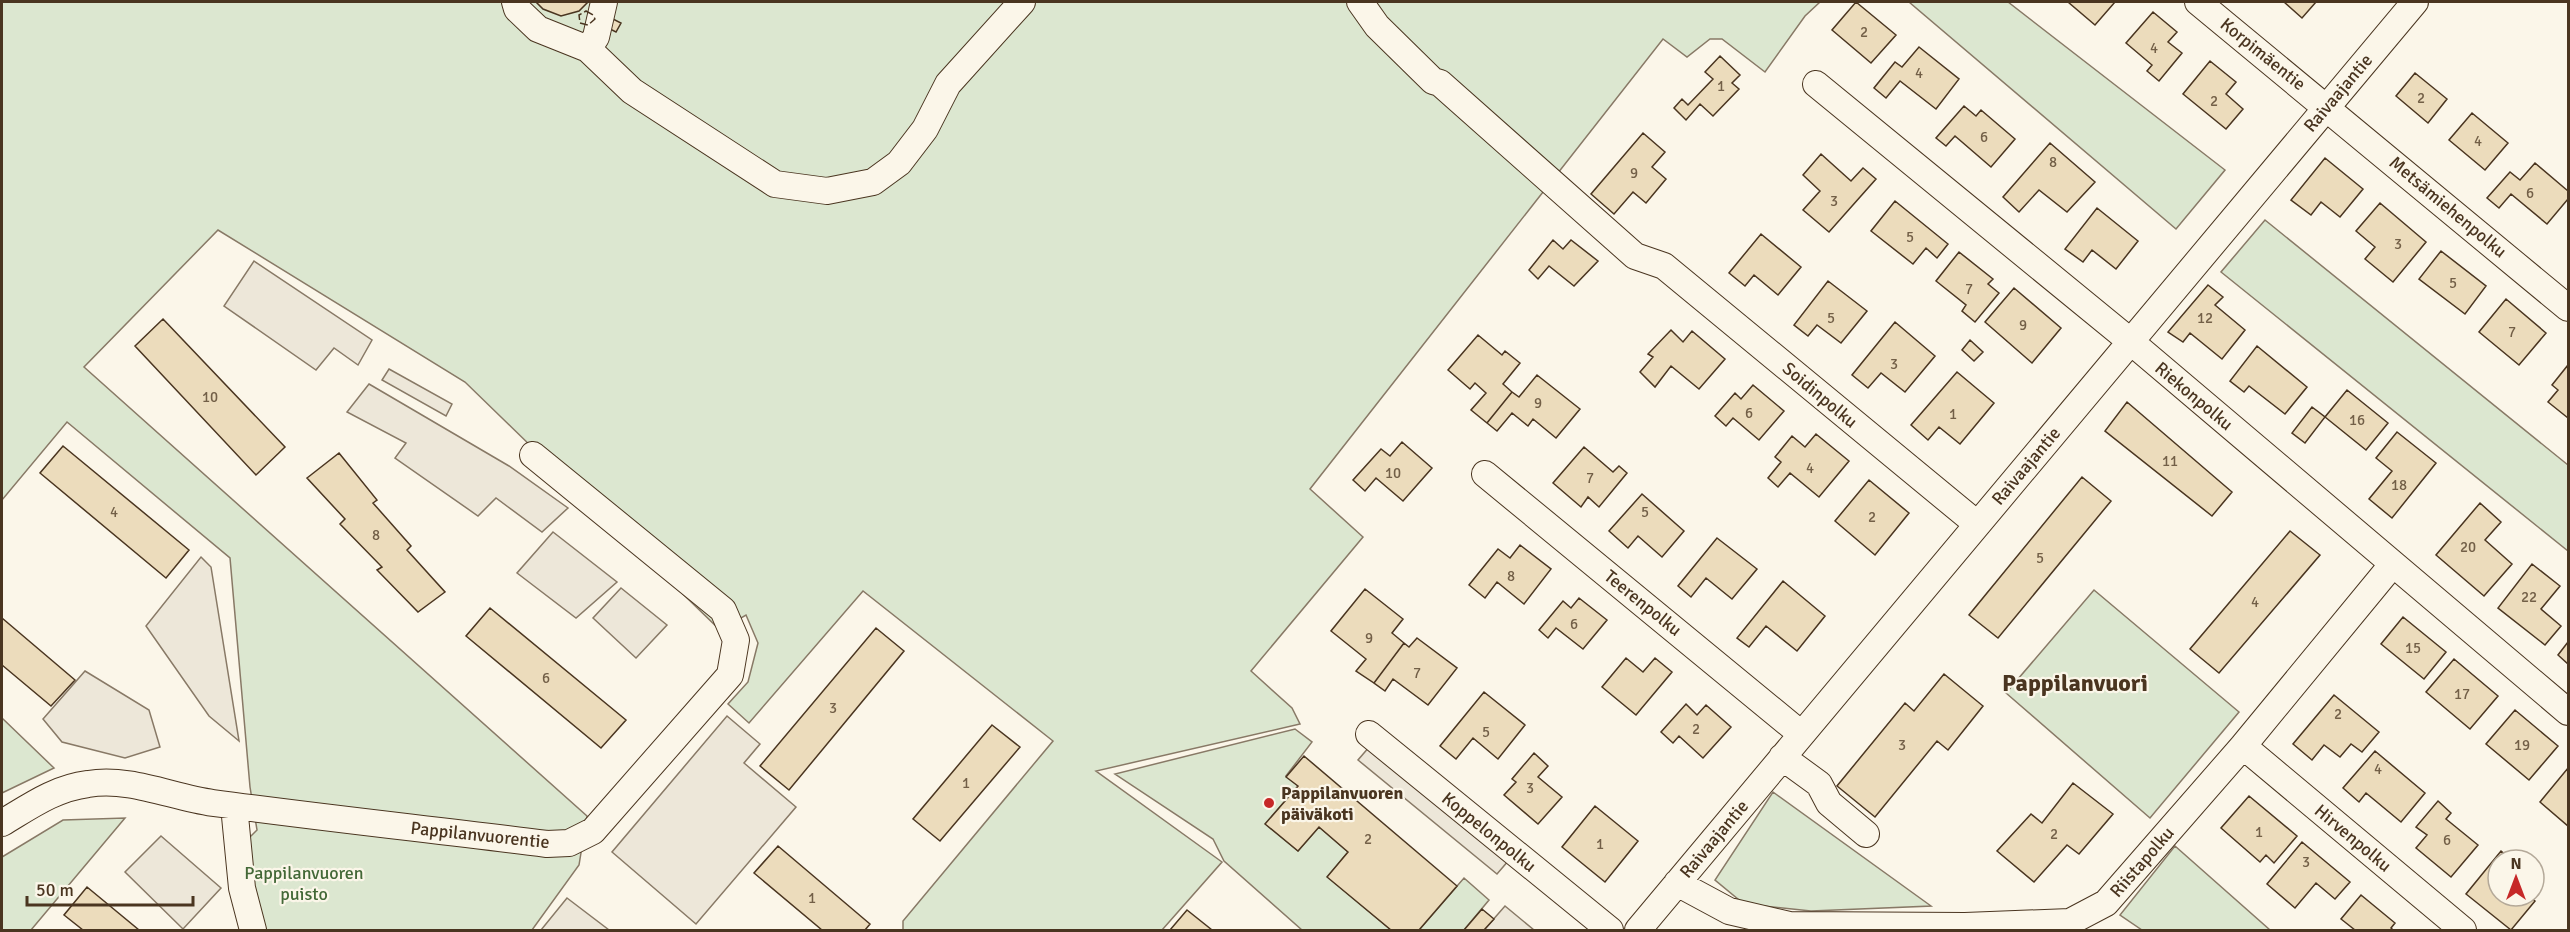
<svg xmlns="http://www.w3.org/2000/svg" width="2570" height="932" viewBox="0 0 2570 932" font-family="Signika,sans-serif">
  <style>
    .green { fill: #dce7d0; stroke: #887966; stroke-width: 1.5 }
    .parking { fill: #ede7d9; stroke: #887966; stroke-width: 1.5 }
    .building { fill: #ecdcbc; stroke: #4a3520; stroke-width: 1.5 }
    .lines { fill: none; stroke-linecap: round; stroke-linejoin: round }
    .minor-casing { stroke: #4a3520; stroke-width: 28 }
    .minor { stroke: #fbf6e9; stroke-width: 26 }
    .fence { stroke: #4a3520; stroke-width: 1.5; stroke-dasharray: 8 3; stroke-linecap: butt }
    .poi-dot { fill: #c62828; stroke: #fbf6e9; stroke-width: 2 }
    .labels { text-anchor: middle; stroke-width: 4.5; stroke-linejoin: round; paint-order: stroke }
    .number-label { font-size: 15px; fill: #725f47 }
    .street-label { font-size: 18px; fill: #4a3520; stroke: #fbf6e9 }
    .poi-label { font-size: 18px; font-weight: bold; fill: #4a3520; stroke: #fbf6e9; text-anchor: start }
    .park-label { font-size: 18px; fill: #436837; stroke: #fbf6e9 }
    .district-label { font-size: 24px; font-weight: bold; fill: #4a3520; stroke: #fbf6e9 }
  </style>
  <rect width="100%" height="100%" fill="#fbf6e9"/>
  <path class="green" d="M2 2H1820L1805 16 1765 72 1722 39H1710L1687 57 1663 39 1310 489 1363 537 1251 671 1292 708 1300 724 1096 771 1222 862 1162 930H903V921L1053 741 863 591 749 723 728 704 748 682 758 643 746 615 720 630 465 382 218 230 84 367 587 816 579 865 532 930H266L243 844 257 830 250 787 230 558 67 422 2 500Z
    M1909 2H2008L2225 170 2176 229Z
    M2265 220 2568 465V551L2221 272Z
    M2094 590 2239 712 2150 818 2006 693Z
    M2 718 54 768 2 793Z
    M1295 729 1312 742 1286 776 1298 786 1266 824 1298 851 1319 827 1348 852 1328 877 1391 930H1302L1224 861 1213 839 1115 774Z
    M1773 792 1931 906 1811 911 1744 904 1715 880Z
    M125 818 31 930H2V857L63 820Z
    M2175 846 2270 930H2142L2120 915Z
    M1464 878 1489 900 1464 930H1419Z"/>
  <path class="parking" d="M254 261 372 340 358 365 334 348 316 370 224 306Z
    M389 369 452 404 446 416 382 380Z
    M369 384 509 466 568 508 542 532 496 498 478 516 395 458 406 443 347 412Z
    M553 532 617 582 576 618 517 573Z
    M201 557 211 567 239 741 209 716 146 626Z
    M621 588 667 625 636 658 593 618Z
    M85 671 149 710 160 747 125 758 62 742 43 719Z
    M727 716 760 744 744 763 796 807 696 924 612 852Z
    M1370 746 1509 860 1497 874 1358 760Z
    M161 836 221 888 183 929 125 872Z
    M567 898 609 930H541Z
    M1505 906 1534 930H1484Z"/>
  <path class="building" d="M536 2H588L579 11 561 16 543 9Z
    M1856 2 1896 35 1871 63 1832 30Z
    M2068 2H2115L2095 25Z
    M2284 2H2316L2302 18Z
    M2153 12 2177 32 2168 42 2182 53 2159 81 2147 71 2152 65 2126 43Z
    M611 18 621 23 616 32 606 27Z
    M1919 47 1959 79 1936 109 1900 81 1886 98 1874 88 1895 62 1902 67Z
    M1720 56 1740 75 1732 83 1739 89 1713 116 1700 104 1686 120 1674 108 1682 99 1688 105 1713 79 1705 72Z
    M2210 61 2236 82 2226 94 2243 109 2226 129 2183 94Z
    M2415 73 2447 99 2428 123 2396 96Z
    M1964 106 1976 116 1981 110 2015 139 1991 167 1955 136 1946 146 1936 138Z
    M2472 113 2508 143 2485 170 2449 140Z
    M1643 133 1665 152 1652 167 1666 179 1646 203 1633 192 1614 214 1591 194Z
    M2050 143 2095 182 2067 212 2039 190 2019 212 2003 197Z
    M1821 154 1851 181 1863 168 1876 179 1829 232 1803 210 1820 191 1803 175Z
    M2325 158 2363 189 2340 217 2321 202 2311 215 2291 200Z
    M2535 163 2568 191V199L2547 224 2511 194 2499 208 2487 198 2510 172 2520 180Z
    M1895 201 1948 244 1937 258 1926 248 1913 264 1871 231Z
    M2380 203 2426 242 2393 282 2365 259 2375 247 2356 231Z
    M2097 208 2138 241 2116 269 2092 250 2083 262 2065 249Z
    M1761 234 1801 267 1778 295 1754 275 1745 286 1729 273Z
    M1553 240 1563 249 1571 240 1598 261 1574 286 1549 266 1538 279 1529 270Z
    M2441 251 2486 286 2465 314 2419 279Z
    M1959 252 1993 279 1988 284 1999 293 1975 322 1962 311 1966 305 1936 281Z
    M1828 281 1867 311 1841 343 1817 325 1808 336 1794 325Z
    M2208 285 2223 297 2215 305 2245 330 2222 359 2190 333 2183 342 2168 332Z
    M2014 288 2061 328 2032 363 1985 322Z
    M2506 299 2546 333 2519 365 2479 332Z
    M163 319 285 447 256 475 135 346Z
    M1895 322 1935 356 1905 392 1881 373 1868 388 1852 375Z
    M1671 330 1683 342 1692 331 1725 359 1699 389 1671 366 1655 387 1640 372 1653 357 1648 354Z
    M1478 335 1502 355 1505 351 1520 363 1503 384 1512 392 1487 423 1471 410 1486 393 1475 383 1470 389 1448 370Z
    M1970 340 1983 352 1974 361 1962 350Z
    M2257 346 2307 387 2285 414 2249 386 2244 392 2230 381Z
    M2568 365V418L2548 402 2558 390 2552 385Z
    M1957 372 1994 403 1960 444 1939 427 1928 440 1911 425Z
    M1537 375 1580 409 1556 438 1533 419 1528 426 1512 413 1497 431 1487 423 1512 392 1519 397Z
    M1753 385 1784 411 1759 440 1733 418 1726 426 1715 416 1735 393 1741 399Z
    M2347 390 2388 423 2366 450 2325 417Z
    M2127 402 2232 492 2212 516 2105 431Z
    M2312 407 2325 417 2305 443 2292 433Z
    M2397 432 2436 463 2392 518 2369 499 2392 471 2376 458Z
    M1816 434 1849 461 1819 497 1790 473 1778 487 1768 478 1781 462 1775 457 1792 436 1805 447Z
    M1402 442 1432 468 1403 501 1376 478 1365 491 1353 480 1381 449 1390 456Z
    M63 446 189 550 166 578 40 473Z
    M1584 447 1613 472 1619 466 1627 473 1599 507 1588 497 1581 507 1553 483Z
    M339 453 377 500 373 503 411 546 407 550 445 592 418 612 377 570 382 567 340 524 345 519 307 478Z
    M2082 477 2111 501 1998 638 1969 615Z
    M1869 480 1909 513 1875 555 1835 521Z
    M1642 494 1684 531 1662 557 1638 536 1628 548 1609 531Z
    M2480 503 2501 522 2485 540 2512 564 2484 596 2436 555Z
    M2290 531 2320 555 2219 673 2190 649Z
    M1717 538 1757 569 1732 599 1706 578 1691 597 1678 586Z
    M1520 545 1551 569 1524 604 1497 582 1485 598 1469 585 1498 549 1510 558Z
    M2532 564 2560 586 2541 609 2561 626 2545 645 2498 608Z
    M1783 581 1825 616 1797 651 1766 626 1749 647 1737 638Z
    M1365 589 1403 619 1392 633 1404 643 1374 683 1356 671 1366 659 1331 631Z
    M1579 598 1607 620 1583 649 1556 628 1548 638 1539 630 1563 601 1571 608Z
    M490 608 626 720 601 748 466 636Z
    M2403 617 2446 652 2424 679 2381 644Z
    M2 618 75 680 51 706 2 665Z
    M876 628 904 651 789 790 760 766Z
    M1417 638 1457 668 1428 705 1393 679 1385 691 1374 683 1404 643 1409 647Z
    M2568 642V664L2558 655Z
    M1626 658 1643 672 1655 658 1672 672 1636 715 1602 687Z
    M2454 659 2498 696 2470 729 2426 692Z
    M1944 674 1983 706 1948 750 1937 741 1875 817 1837 786 1905 703 1914 711Z
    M1484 692 1525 725 1498 759 1473 738 1456 759 1440 746Z
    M2334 695 2379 732 2362 752 2351 744 2340 757 2324 745 2312 760 2293 744Z
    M1686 704 1697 715 1706 705 1731 727 1703 758 1679 736 1673 743 1661 732Z
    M2515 710 2558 746 2529 780 2486 744Z
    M992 725 1020 747 940 841 913 819Z
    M2375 751 2425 793 2401 822 2366 793 2359 802 2343 788Z
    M1534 753 1548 766 1538 777 1562 797 1538 824 1504 795 1516 782 1512 779Z
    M1304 756 1457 886 1419 930H1391L1327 877 1348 852 1319 827 1298 851 1265 824 1298 786 1286 777Z
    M2568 768V826L2540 802Z
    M2073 783 2113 814 2079 854 2067 845 2034 882 1997 851 2031 814 2042 823Z
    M2249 796 2297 836 2274 863 2266 855 2260 862 2221 828Z
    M2438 801 2451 813 2446 819 2478 845 2451 877 2416 848 2427 835 2416 827Z
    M1595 806 1638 841 1605 882 1562 847Z
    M2302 842 2350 882 2335 899 2316 883 2295 908 2267 884Z
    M778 846 870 924 865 930H822L754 873Z
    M2501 851 2512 860H2498V896H2529L2535 901 2511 930 2466 894Z
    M87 887 139 930H83L64 915Z
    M2361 895 2395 923 2391 928 2393 930H2355L2341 919Z
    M1482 909 1494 919 1484 930H1464Z
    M1187 910 1212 930H1170Z"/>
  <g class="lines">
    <defs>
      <path id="minor" d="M515 2 517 9 538 29 588 49 632 91 775 184 827 191 873 182 899 163 925 129 948 84 1022 2
        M1360 2 1377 26 1433 81 1440 83 1635 256 1664 266 1977 524
        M2198 2 2568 308
        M588 49 596 37 604 2
        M1816 84 2130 341 2568 712
        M1485 474 1800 733
        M1369 734 1610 930
        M2243 746 2463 930
        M1782 757 1819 784 1829 803 1866 834
        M234 806 242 888 253 930
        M2 823C29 807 55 788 88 784 130 777 171 797 213 803 324 818 436 830 547 844L569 843 593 831 730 675 736 640 723 610 533 455
        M1677 883 1729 911 1789 925 1965 926 2070 922 2106 903 2243 746 2392 565
        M1638 930 2415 2"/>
    </defs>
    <use href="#minor" class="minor-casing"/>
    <use href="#minor" class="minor"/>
    <path class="fence" d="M586 11 593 15 595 19 588 25 580 23 579 15Z"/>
  </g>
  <circle class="poi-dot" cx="1269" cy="803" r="6"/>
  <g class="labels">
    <g class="number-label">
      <text x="1864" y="37">2</text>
      <text x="2154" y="53">4</text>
      <text x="1919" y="78">4</text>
      <text x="1721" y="91">1</text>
      <text x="2421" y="103">2</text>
      <text x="2214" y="106">2</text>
      <text x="1984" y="142">6</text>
      <text x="2478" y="146">4</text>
      <text x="2053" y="167">8</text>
      <text x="1634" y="178">9</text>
      <text x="2530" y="198">6</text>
      <text x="1834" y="206">3</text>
      <text x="1910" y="242">5</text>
      <text x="2398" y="249">3</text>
      <text x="2453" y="288">5</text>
      <text x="1969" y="294">7</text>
      <text x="1831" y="323">5</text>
      <text x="2205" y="323">12</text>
      <text x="2023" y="330">9</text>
      <text x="2512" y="337">7</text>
      <text x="1894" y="369">3</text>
      <text x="210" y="402">10</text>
      <text x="1538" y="408">9</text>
      <text x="1749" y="418">6</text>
      <text x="1953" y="419">1</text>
      <text x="2357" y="425">16</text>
      <text x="2170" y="466">11</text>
      <text x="1810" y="473">4</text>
      <text x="1393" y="478">10</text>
      <text x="1590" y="483">7</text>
      <text x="2399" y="490">18</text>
      <text x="114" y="517">4</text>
      <text x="1645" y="517">5</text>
      <text x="1872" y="522">2</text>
      <text x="376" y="540">8</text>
      <text x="2468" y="552">20</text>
      <text x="2040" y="563">5</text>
      <text x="1511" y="581">8</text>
      <text x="2529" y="602">22</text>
      <text x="2255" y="607">4</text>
      <text x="1574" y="629">6</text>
      <text x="1369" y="643">9</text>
      <text x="2413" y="653">15</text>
      <text x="1417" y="678">7</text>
      <text x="546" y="683">6</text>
      <text x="2462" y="699">17</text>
      <text x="833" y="713">3</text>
      <text x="2338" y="719">2</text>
      <text x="1696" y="734">2</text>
      <text x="1486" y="737">5</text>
      <text x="1902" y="750">3</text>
      <text x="2522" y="750">19</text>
      <text x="2378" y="774">4</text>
      <text x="966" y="788">1</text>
      <text x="1530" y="793">3</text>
      <text x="2259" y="837">1</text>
      <text x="2054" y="839">2</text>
      <text x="1368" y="844">2</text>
      <text x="2447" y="845">6</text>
      <text x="1600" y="849">1</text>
      <text x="2306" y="867">3</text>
      <text x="812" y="903">1</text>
    </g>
    <g class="street-label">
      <text transform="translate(2263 54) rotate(39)" y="6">Korpimäentie</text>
      <text transform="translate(2338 93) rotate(-50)" y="6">Raivaajantie</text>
      <text transform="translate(2448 207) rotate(40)" y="6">Metsämiehenpolku</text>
      <text transform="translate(1820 395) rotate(40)" y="6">Soidinpolku</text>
      <text transform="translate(2194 396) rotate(40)" y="6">Riekonpolku</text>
      <text transform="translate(2026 466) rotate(-50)" y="6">Raivaajantie</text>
      <text transform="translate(1643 603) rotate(39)" y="6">Teerenpolku</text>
      <text transform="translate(1489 832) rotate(39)" y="6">Koppelonpolku</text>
      <text transform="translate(480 835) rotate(6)" y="6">Pappilanvuorentie</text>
      <text transform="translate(2353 838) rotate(40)" y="6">Hirvenpolku</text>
      <text transform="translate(1714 839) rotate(-50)" y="6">Raivaajantie</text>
      <text transform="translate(2142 862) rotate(-49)" y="6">Riistapolku</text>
    </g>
    <g class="poi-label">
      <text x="1281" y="799">Pappilanvuoren<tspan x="1281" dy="21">päiväkoti</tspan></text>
    </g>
    <g class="park-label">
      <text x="304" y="879">Pappilanvuoren<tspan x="304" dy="21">puisto</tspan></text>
    </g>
    <g class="district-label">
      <text x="2075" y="691">Pappilanvuori</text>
    </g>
  </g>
  <rect width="2570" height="932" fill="none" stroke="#4a3520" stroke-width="6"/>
  <g transform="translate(2516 878)"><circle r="28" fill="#fbf6e9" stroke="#b4a999" stroke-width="1.5"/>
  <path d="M0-4.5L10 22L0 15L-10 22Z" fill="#c62828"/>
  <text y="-9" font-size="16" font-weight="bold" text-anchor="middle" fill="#4a3520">N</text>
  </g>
  <path d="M27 896v9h166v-9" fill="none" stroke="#4a3520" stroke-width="3"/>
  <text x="36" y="896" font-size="18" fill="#4a3520" stroke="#fbf6e9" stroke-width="4.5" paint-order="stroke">50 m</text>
</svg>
